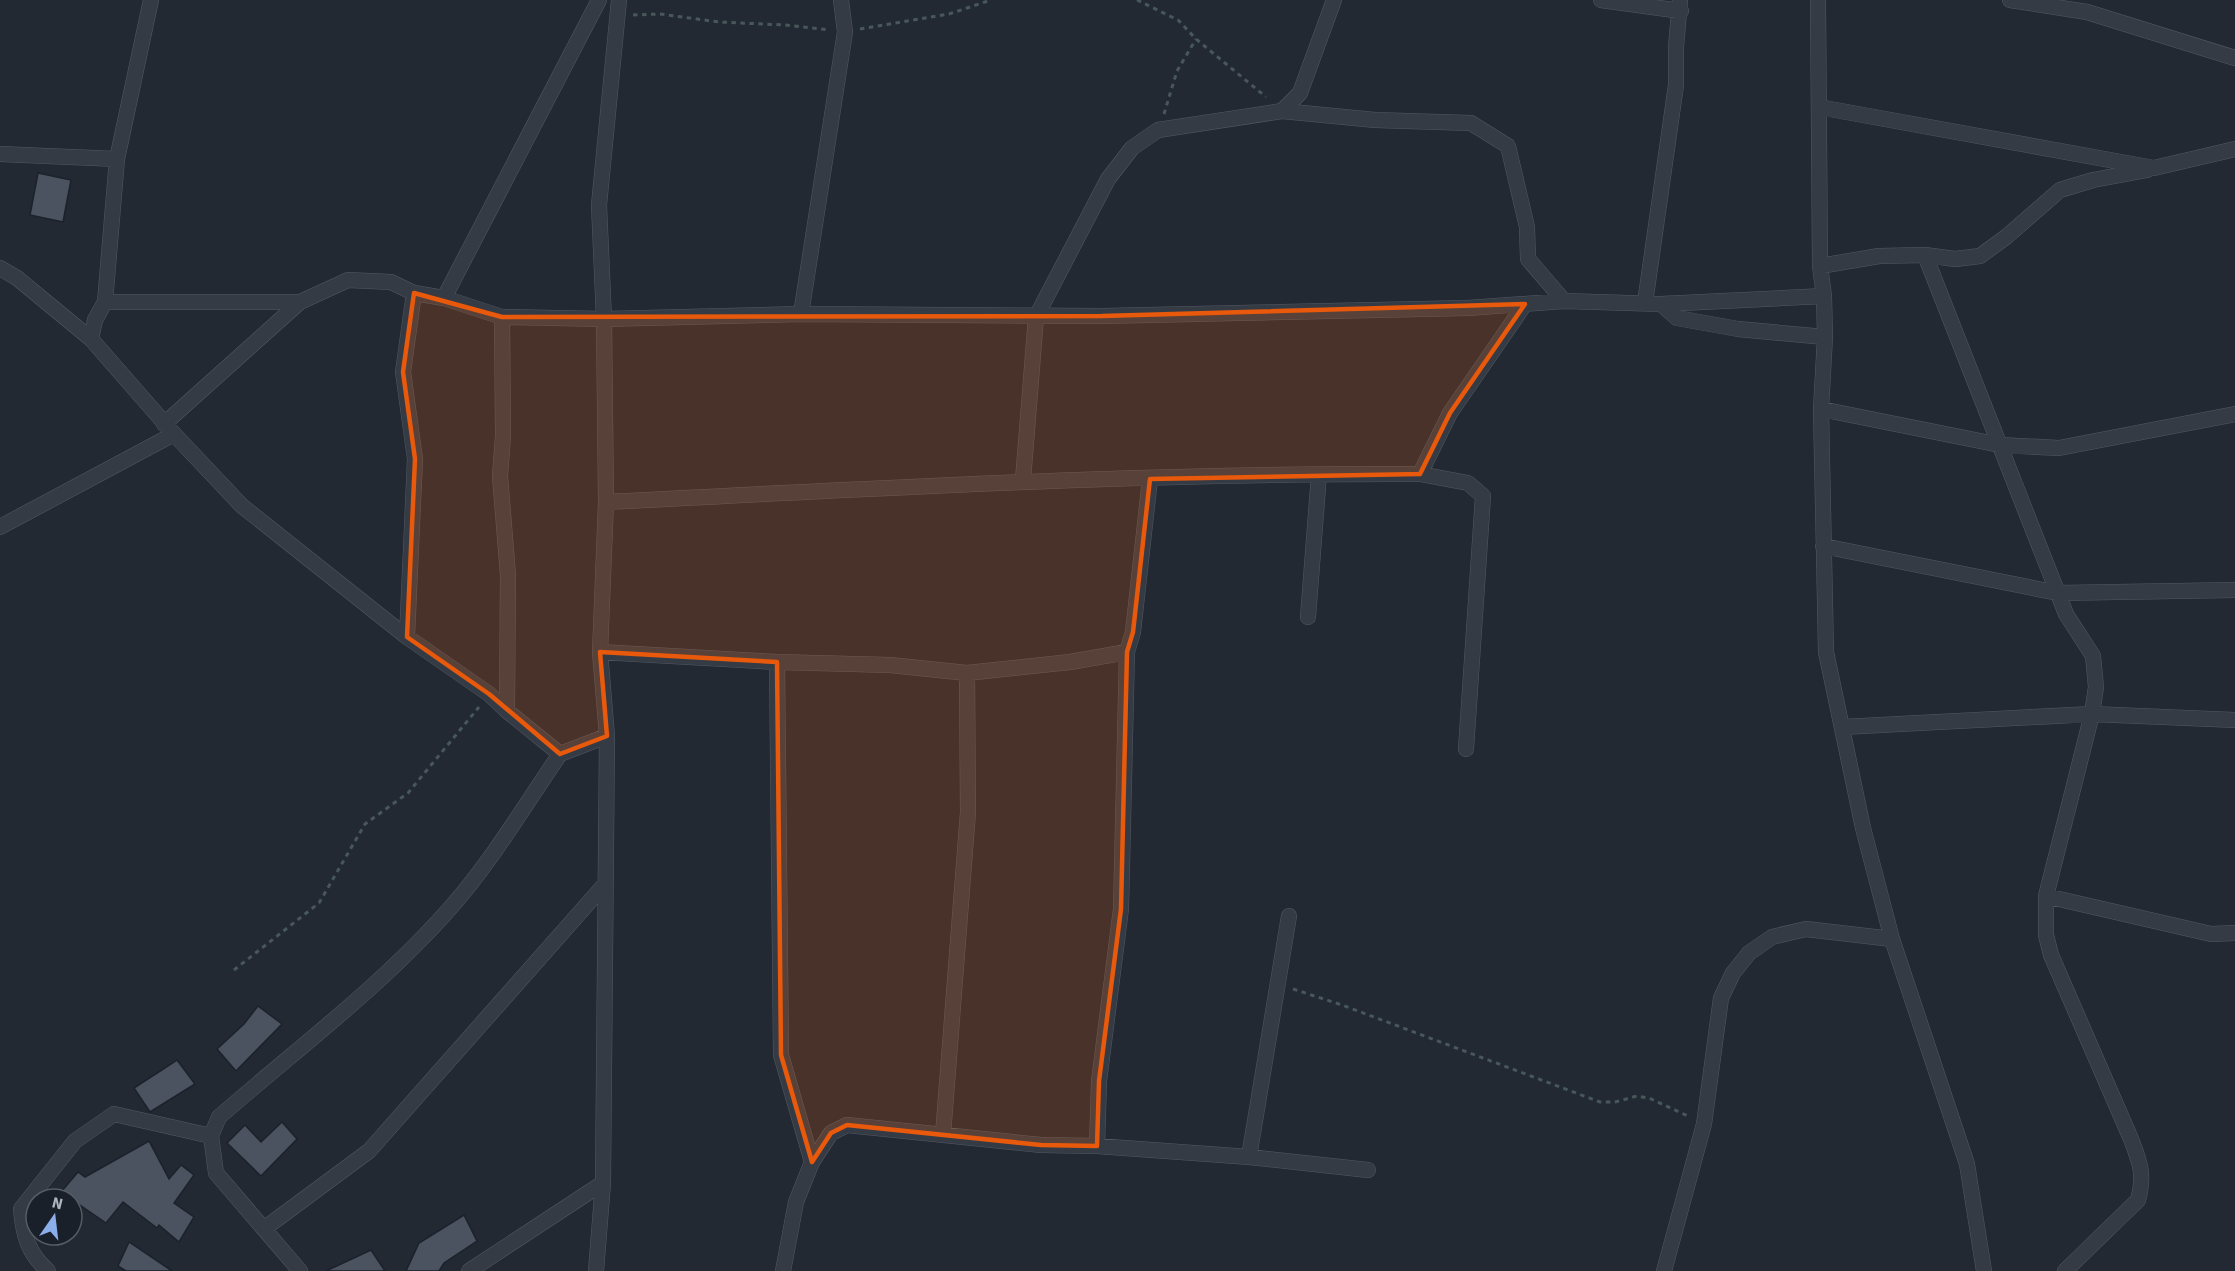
<svg xmlns="http://www.w3.org/2000/svg" width="2235" height="1271" viewBox="0 0 2235 1271" font-family="'Source Sans 3',sans-serif">
  <style>
    .building { fill: #4a535f; stroke: #1c222b; stroke-width: 1.5 }
    .lines { fill: none; stroke-linecap: round; stroke-linejoin: round }
    .minor-casing { stroke: #525962; stroke-width: 16 }
    .path { stroke: #485759; stroke-width: 3; stroke-dasharray: 4.5 4.5; stroke-linecap: butt }
    .minor { stroke: #353b44; stroke-width: 15 }
    .marked { fill: #e8590c; fill-opacity: 0.2; stroke: #e8590c; stroke-width: 4.5; stroke-linejoin: round }
  </style>
  <rect width="100%" height="100%" fill="#222933"/>
  <path class="building" d="M38 173 71 180 63 222 30 215Z
    M258 1006 282 1024 236 1071 217 1049 244 1024Z
    M177 1060 195 1084 150 1112 134 1088Z
    M282 1122 297 1139 261 1176 227 1143 245 1125 261 1142Z
    M149 1141 169 1179 181 1165 194 1175 174 1203 194 1217 179 1242 159 1225 157 1228 123 1202 106 1223 61 1192 78 1172 85 1177Z
    M464 1215 477 1241 444 1263 439 1271H406L419 1243Z
    M129 1242 172 1271H126L118 1266Z
    M371 1250 385 1271H326Z"/>
  <g class="lines">
    <defs>
      <path id="minor" d="M151 0 117 159 105 302 95 320 91 339 174 434 242 506 407 637 489 694 507 711 560 754 607 736
        M1601 0 1681 11
        M1818 0 1820 266 1824 296 1825 337 1821 409 1826 652 1863 828 1892 939 1967 1164 1984 1271
        M2010 0 2087 12 2235 58
        M1819 107 2154 168 2235 149
        M1282 111 1300 93 1334 0
        M0 154 117 159
        M1925 255 2066 614 2093 656 2096 687 2092 714 2046 896V935L2051 955 2131 1139C2140 1163 2145 1174 2138 1200L2065 1271
        M1820 266 1879 256 1925 255 1955 259 1980 256 2006 237 2060 190 2093 180 2147 170
        M0 268 17 278 91 339
        M444 298 599 0
        M105 302H300L348 280 391 282 414 293 444 298 502 317 503 436 500 476 508 575 507 711
        M1645 303 1676 85V47L1680 0
        M1661 304 1677 318 1738 329 1825 337
        M801 314 845 32 841 0
        M502 317 604 319 801 314 1102 316 1468 308 1564 301 1661 304 1824 296
        M1821 409 2000 445 2059 448 2235 414
        M164 424 300 302
        M1420 474 1468 483 1483 496 1466 749
        M1023 480 1036 317 1108 179 1132 148 1158 130 1282 111 1375 120 1471 123 1508 146 1527 227 1528 259 1564 301
        M606 502C878 488 1149 473 1420 474L1450 413 1525 304
        M0 527 174 434
        M1823 546 2058 593 2235 590
        M1308 617 1319 474
        M407 637 415 459 403 372 414 293
        M600 652 777 662 890 665 967 673 1070 662 1127 652 1133 632 1150 479
        M777 662 781 1055 812 1162
        M1842 727 2092 714 2235 720
        M2046 896 2211 934 2235 933
        M943 1135 968 812 967 673
        M1097 1146 1249 1157 1368 1170
        M1249 1157 1289 916
        M265 1228 369 1151 606 883
        M48 1271C28 1253 23 1235 21 1209L75 1141 114 1114 211 1136
        M300 1271 216 1173 211 1136 219 1117C298 1048 383 985 452 906 493 859 525 805 560 754
        M469 1271 603 1183
        M596 1271 603 1183 607 736 600 652 606 502 604 319 599 205 619 0
        M783 1271 796 1202 812 1162 831 1133 847 1125 1041 1145 1097 1146 1099 1081 1121 909 1127 652
        M1664 1271 1704 1124 1721 998 1733 973 1749 953 1772 937 1806 929 1892 939"/>
    </defs>
    <use href="#minor" class="minor-casing"/>
    <path class="path" d="M1137 0 1178 20 1196 39 1266 97
      M633 15 660 14 719 22 785 25 830 30
      M860 29 949 14 991 0
      M1164 114 1177 71 1196 39
      M234 970 319 903 365 824 408 793 479 707
      M1293 989 1342 1005 1600 1102H1615L1637 1096 1649 1098 1690 1117"/>
    <use href="#minor" class="minor"/>
  </g>
  <path class="marked" d="M414 293 502 317 1102 316 1525 304 1450 413 1420 474 1150 479 1133 632 1127 652 1121 909 1099 1081 1097 1146 1041 1145 847 1125 831 1133 812 1162 781 1055 777 662 600 652 607 736 560 754 489 694 407 637 415 459 403 372Z"/>
  <g transform="translate(54 1217) rotate(14)"><circle r="28" fill="#1a2029" stroke="#565c66" stroke-width="1.5"/>
  <path d="M0-4.5L10 22L0 15L-10 22Z" fill="#8bafea"/>
  <text y="-9" font-size="16" font-weight="bold" text-anchor="middle" fill="#afb6c1">N</text>
  </g>
</svg>
